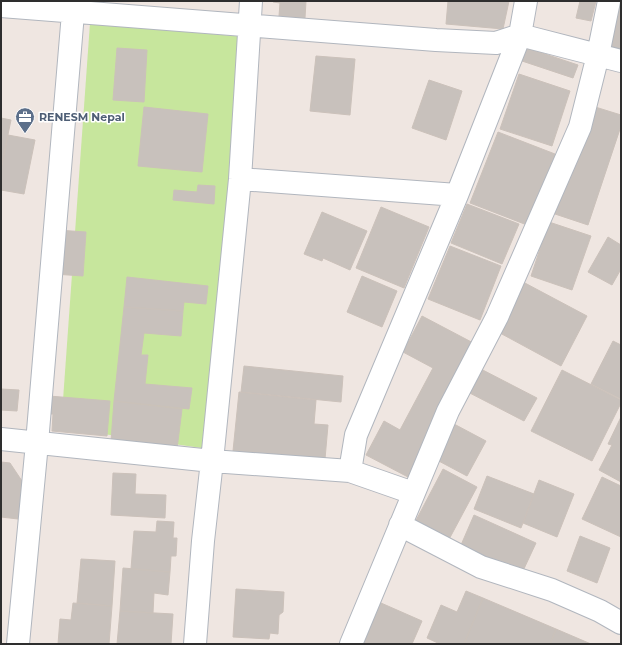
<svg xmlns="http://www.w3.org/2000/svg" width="622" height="645" viewBox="0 0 622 645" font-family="Montserrat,sans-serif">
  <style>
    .green { fill: #c7e69d }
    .building { fill: #c8c1bc; stroke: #cbc1ba }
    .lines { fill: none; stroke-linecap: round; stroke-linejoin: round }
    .street-casing { stroke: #b1b6be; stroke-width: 24 }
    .street { stroke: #fff; stroke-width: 22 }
    .labels { text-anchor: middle; stroke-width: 3; stroke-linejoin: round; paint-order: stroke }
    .service-label { font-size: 11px; font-weight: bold; fill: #4e5e75; stroke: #fff; text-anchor: start }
  </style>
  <rect width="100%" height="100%" fill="#efe6e1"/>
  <path class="green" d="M90 23 245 37 202 448 61 428Z"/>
  <path class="building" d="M273 1H306L305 18 279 16 280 3 273 2Z
    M448 1H509L503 29 446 24Z
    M580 1H596L591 21 576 18Z
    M615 1H621V52L604 48Z
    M524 47 578 65 573 78 519 60Z
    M117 48 147 50 144 102 113 100Z
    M316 56 355 59 350 115 310 111Z
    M519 74 570 91 552 146 500 129Z
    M429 80 462 91 446 140 412 128Z
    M592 106 621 115V126L588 225 555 214Z
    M144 107 208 114 202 172 138 166Z
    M1 118 11 120 1 168Z
    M498 132 555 154 527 225 470 203Z
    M8 135 35 140 24 194 1 190V170Z
    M198 185 215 186 214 204 173 200 174 190 197 192Z
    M467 204 519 224 502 264 451 243Z
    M381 207 429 227 404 288 356 268Z
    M322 212 367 231 350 270 323 258 322 261 304 254Z
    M549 222 591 236 572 290 531 276Z
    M57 230 86 232 83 276 54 274Z
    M608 237 621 245V269L612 285 588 272Z
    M450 246 501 266 480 320 428 299Z
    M362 276 397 291 382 327 347 312Z
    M127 277 208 286 206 304 184 302 183 311 124 307Z
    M523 282 587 316 561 366 500 333 515 305 511 303Z
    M124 307 183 311 181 336 144 333 141 355H148L145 384 192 388 189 409 114 401Z
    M422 316 479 346 408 477 366 455 384 421 400 430 433 368 403 352Z
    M613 341 621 345V399L591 384Z
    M244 366 343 376 341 402 241 392Z
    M475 366 537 398 524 421 462 389Z
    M562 370 621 400V403L592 461 531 431Z
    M1 389 19 390 17 411 1 410Z
    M239 392 316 400 314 424 328 425 325 459 233 451Z
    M49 396 110 401 107 436 52 431 53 414H47Z
    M114 401 182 409 177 449 111 441Z
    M621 417V482L599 470 612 445 608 444Z
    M454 424 486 441 467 476 435 459Z
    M1 462 10 463 22 481 18 519 1 517Z
    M443 469 477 487 446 545 412 528Z
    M113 473 136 474 135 494 166 495 165 518 111 515Z
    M487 476 534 494 521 528 474 509Z
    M602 477 621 486V537L582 519Z
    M539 480 574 494 557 537 523 523Z
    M474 515 536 543 522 573 461 545Z
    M157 521 174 522 173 538H177L176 556H171L170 572 131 569 134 531 156 532Z
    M580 536 610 548 597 583 567 571Z
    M81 559 115 561 112 606 77 603Z
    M123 568 170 572 168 595 154 593 153 613 120 611Z
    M236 589 284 592 283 612 279 615 278 634 270 633 269 639 233 637Z
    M466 591 483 598 464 644H440L427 638 441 605 457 612Z
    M483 598 556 629 550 644H464Z
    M73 603 112 606 109 644H58L60 619 71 620Z
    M381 603 422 621 412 644H362Z
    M120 611 173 614 171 644H117Z
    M556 629 591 644H550Z"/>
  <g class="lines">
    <defs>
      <path id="street" d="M1 6 436 40 496 43 520 35 621 61
        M240 179 457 195
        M1 439 212 461 350 471 413 493
        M350 471 356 435 457 195 520 35 526 1
        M400 525 481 567 552 590 600 611 621 623
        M18 644 37 443 73 13
        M195 644 203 541 212 461 240 179 251 1
        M351 644 448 411 497 317 580 127 598 55 609 1"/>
    </defs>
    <use href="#street" class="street-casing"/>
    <use href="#street" class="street"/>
  </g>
  <defs>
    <symbol id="office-pin" viewBox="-11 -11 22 30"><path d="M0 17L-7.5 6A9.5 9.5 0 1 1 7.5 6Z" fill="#5c6f8a" stroke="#fff"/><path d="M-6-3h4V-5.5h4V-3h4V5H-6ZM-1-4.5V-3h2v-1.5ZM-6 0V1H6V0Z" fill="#fff"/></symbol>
  </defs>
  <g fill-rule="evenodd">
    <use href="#office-pin" x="14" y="106" width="22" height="30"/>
  </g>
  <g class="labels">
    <g class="service-label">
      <text x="39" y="121">RENESM Nepal</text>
    </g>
  </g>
  <rect width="622" height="645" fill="none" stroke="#2e2e2e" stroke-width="4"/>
</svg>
